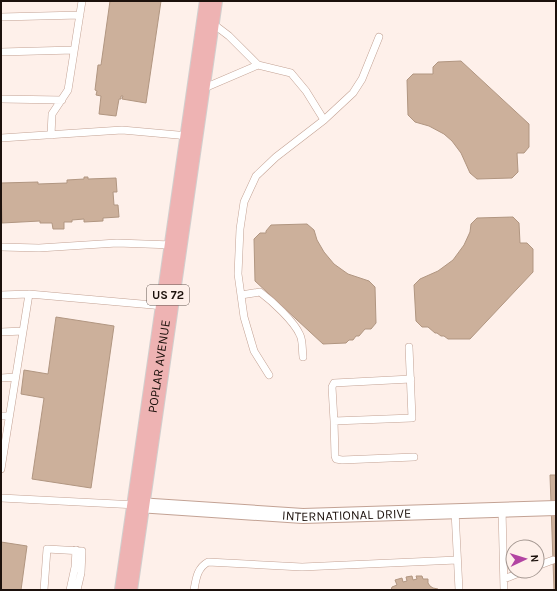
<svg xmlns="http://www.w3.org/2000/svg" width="557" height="591" viewBox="0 0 557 591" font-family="Karla,sans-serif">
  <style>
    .building { fill: #ccb09b; stroke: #b19681 }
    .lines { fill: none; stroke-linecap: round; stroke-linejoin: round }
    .lane-casing { stroke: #c3a294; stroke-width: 8 }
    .street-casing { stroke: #c3a294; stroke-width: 16 }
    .primary-casing { stroke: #d2cfce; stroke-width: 24 }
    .lane { stroke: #fff; stroke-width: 7 }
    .street { stroke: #fff; stroke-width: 14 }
    .primary { stroke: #eeb3b3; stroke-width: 22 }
    .labels { text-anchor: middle; stroke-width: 4; stroke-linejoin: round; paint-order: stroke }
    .shield { fill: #fef0ea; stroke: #60544f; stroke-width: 1 }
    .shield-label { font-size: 12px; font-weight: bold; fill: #1c110c }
    .street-label { font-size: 13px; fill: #1c110c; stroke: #fef0ea }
  </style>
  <rect width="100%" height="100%" fill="#fef0ea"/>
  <path class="building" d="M110 1H161L146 103 122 99 123 96H121V99H119L116 116 99 114 101 96 96 95 97 91 95 90 98 65H101Z
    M461 61 529 124V147L524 153H517L518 172 512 178 477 179 470 173 461 153 452 141 444 134 429 126 415 122 408 115 407 80 413 74H433V67L438 62Z
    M84 177H88V179L116 178 117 192H113L114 205H118L119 217 103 218V221L84 222V219L72 220V222H64V229H53L52 223H40V221L2 223 1 183 38 182V184L67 183V180L84 179Z
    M513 217 519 223 520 243H527L533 249V272L470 339H448L444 336H441L437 333H435L428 327H422L416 321 414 285 420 279 438 271 453 260 464 245 470 232 471 224 477 218Z
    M307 224 314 230 317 240 324 252 334 264 348 274 369 281 375 287 376 323 371 329H365L359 336H356L353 340H349L346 343 323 344 255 281 254 239 260 233H266V231L271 225Z
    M56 317 114 326 91 488 32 479 44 398 21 394 24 370 48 374Z
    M550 475H556V590H554Z
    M1 542 27 546 21 590H1Z
    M412 576 413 580 417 579 416 576H422L423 579H428V583L430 586 433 588 438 589V590H391L392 587 397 585 395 580 402 578 403 582 407 581 406 577Z"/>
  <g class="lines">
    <defs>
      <path id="lane" d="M1 17 80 15
        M1 52 74 50
        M258 65 291 73 306 91 324 120
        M202 89 258 65 229 36 212 23
        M1 99 62 100
        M51 135 52 114 68 90 82 1
        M1 138 122 130 189 136
        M1 247 39 248 117 243 173 245
        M1 295 29 294
        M241 295 260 292C272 301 294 321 300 335 303 341 302 350 303 357
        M1 332 23 331
        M409 347 412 418 334 421 335 456 336 459 342 460 414 457
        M269 375 254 351 244 317 238 274 240 229 244 202 256 176 276 157 324 120 353 93 362 79 379 37
        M1 378 15 377
        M1 416H9
        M334 421 332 387 334 383 411 379
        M1 469 29 294 164 306
        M1 498 137 505
        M502 509 504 590
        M455 511 459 590
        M537 566 553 560
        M504 579 524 571
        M44 590 47 549 82 551 81 573 77 590
        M70 590 75 567 76 550
        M194 590C196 579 197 568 208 562L302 567 457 560"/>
      <g id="street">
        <path id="s1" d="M138 505 303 516 556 508"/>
      </g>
      <g id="primary">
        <path id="s2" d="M126 590 211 1"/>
      </g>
    </defs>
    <use href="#lane" class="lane-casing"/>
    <use href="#street" class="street-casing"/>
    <use href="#primary" class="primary-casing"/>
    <use href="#lane" class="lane"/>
    <use href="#street" class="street"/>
    <use href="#primary" class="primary"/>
  </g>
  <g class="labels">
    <rect class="shield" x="147" y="285" width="42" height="20" rx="3"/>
    <g class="shield-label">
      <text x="168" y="299">US 72</text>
    </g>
    <g class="street-label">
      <text dy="5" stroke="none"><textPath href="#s2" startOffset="226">POPLAR AVENUE</textPath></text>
      <text dy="5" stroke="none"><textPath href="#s1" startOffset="209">INTERNATIONAL DRIVE</textPath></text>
    </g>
  </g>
  <rect width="557" height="591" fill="none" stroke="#1c110c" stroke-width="4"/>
  <g transform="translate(525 559) rotate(86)"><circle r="19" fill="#fef0ea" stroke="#a49791"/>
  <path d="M0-3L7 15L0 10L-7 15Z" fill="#b244a2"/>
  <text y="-6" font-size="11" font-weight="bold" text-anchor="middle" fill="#1c110c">N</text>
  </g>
</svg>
